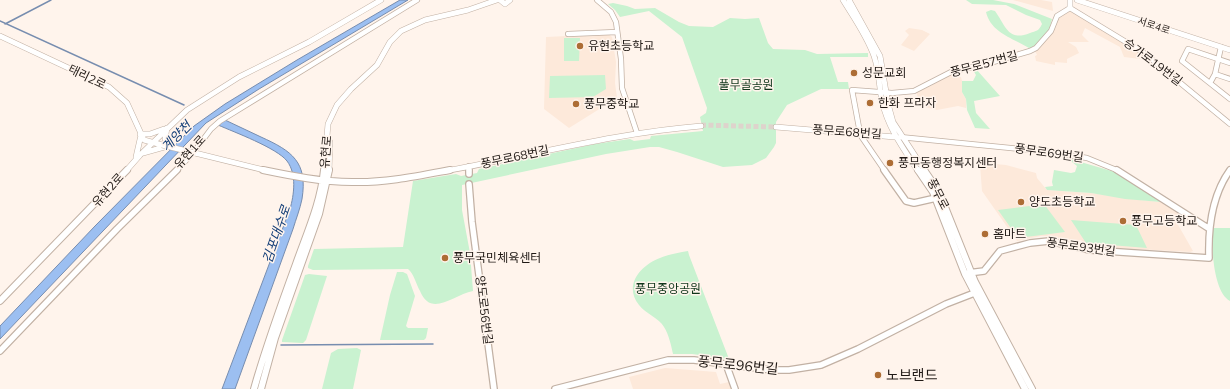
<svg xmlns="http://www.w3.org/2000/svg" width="1230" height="389" viewBox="0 0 1230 389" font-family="Mulish,'Noto Sans KR',sans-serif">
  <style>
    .built { fill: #fde9da }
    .green { fill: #c9f2d0 }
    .water { fill: #9cbff1; stroke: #778daf }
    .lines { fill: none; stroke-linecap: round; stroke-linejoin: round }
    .stream { stroke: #778daf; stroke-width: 1.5 }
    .tertiary-tunnel { stroke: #ded3cc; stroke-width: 5; stroke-dasharray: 5 2.5; stroke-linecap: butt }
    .minor-far1-casing { stroke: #c2b1a4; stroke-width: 6 }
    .minor-casing { stroke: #c2b1a4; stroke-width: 8 }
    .tertiary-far1-casing { stroke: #c2b1a4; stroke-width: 6 }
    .tertiary-casing { stroke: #c2b1a4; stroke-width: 8 }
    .minor-far1 { stroke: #fff; stroke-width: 4.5 }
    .minor { stroke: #fff; stroke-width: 5.5 }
    .tertiary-far1 { stroke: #fff; stroke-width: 5 }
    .tertiary { stroke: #fff; stroke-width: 6 }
    .tertiary-bridge-casing { stroke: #c2b1a4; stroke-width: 6; stroke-linecap: butt }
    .tertiary-bridge { stroke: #fff; stroke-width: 5 }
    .poi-dot { fill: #ad6d35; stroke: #fff4ec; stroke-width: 1.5 }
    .labels { text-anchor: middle; stroke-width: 3; stroke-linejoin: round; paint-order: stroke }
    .far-street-label { font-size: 10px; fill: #201915; stroke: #fff4ec }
    .poi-label { font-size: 12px; fill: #201915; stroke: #fff4ec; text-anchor: start }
    .street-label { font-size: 12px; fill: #201915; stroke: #fff4ec }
    .park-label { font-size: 12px; fill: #0f361a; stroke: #fff4ec }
    .water-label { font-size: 13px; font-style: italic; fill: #0e3a75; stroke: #fff4ec }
    .near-street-label { font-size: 14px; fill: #201915; stroke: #fff4ec }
    .near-poi-label { font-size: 14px; fill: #201915; stroke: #fff4ec; text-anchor: start }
  </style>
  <rect width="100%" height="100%" fill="#fff4ec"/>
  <path class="built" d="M1013 0H1041L1052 2 1053 11Z
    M1070 11 1138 51 1149 60 1124 57 1120 47 1085 28 1082 35 1089 42H1068L1076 47 1079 53 1067 59V63L1055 62V65L1036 61 1035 56 1037 55 1035 51 1052 33 1058 17Z
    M909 28 922 30 930 34 914 51 901 45 909 35 905 31Z
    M609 34 612 37 616 62 615 83 617 98 569 128 544 109 546 37Z
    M950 74 961 77 962 81V92L966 99V108L958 106 937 110 921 106 916 92 931 86Z
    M984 163 1006 165 1036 173 1037 178 1047 190 1091 193 1140 200 1161 202 1186 218 1177 221V223L1193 251 1190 252 1100 247 1088 245 1081 240 1070 241 1052 236H1041L1017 241 982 191 980 165Z
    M665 368 716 372 720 384 729 382 732 389H633L629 377Z"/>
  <path class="green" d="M966 0H993L1014 4 1052 19 1049 31 1033 48H1029C1013 38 991 33 986 12L991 10 995 11C1006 26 1008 42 1030 33 1036 31 1039 31 1042 24L1040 20 1026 15 1006 5 972 4Z
    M613 3 627 6 635 9 655 8 679 22 689 26 713 27 730 18 745 19 759 18 768 43 773 49 805 50 817 54 868 53V57H830L838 82H848L849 89H821L787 105 776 122V143L774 147 766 158 752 165 723 167 677 152 659 147H650L606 154 462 185V210L470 253 473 291C453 295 431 318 420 291 416 284 414 274 408 269L313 270 308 268V266L314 249 403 247 413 181 456 174 461 176 477 173 479 169 484 168 595 144 630 139 634 141 650 139 651 136 703 131 700 117 706 113 707 108 682 37 649 11 620 17 615 10 608 4Z
    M564 38H580L579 61H564Z
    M976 69 1000 96 974 101 976 113 990 129 975 128 967 110 966 99 962 92V81H973L976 75 973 70Z
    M605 75 606 89 593 97 549 98 550 76Z
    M1067 158 1115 172 1161 202 1125 199 1091 193 1047 190 1045 187 1053 186 1052 182 1054 170 1071 173 1075 172 1077 166Z
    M1044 204 1065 232 1018 238 998 210Z
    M1071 220 1136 225 1147 248 1086 243Z
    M1213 228H1230V301C1213 292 1211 245 1213 228Z
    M688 251 689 255 729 359 692 354H673C671 345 669 335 664 327 659 318 646 314 639 305 623 285 641 265 660 258 669 254 678 253 688 251Z
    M397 272H403L407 274 415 296 406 326 408 328H428L426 338 424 340H380L390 295Z
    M309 274 327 276 306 340 303 343 282 342V340L304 278 305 275Z
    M338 349 357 348 361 350 353 389H322L331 353Z"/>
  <path class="water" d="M400 0H408L259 89 206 123 0 339V326L95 226 194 126 225 104 297 60Z
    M225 120C237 126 249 131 261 137 292 151 308 162 302 199 300 209 296 219 293 229L235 389H222L290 209C294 195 297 174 287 161 277 148 234 132 218 125Z"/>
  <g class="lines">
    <path class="stream" d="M0 21 184 105
      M5 24 51 0
      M281 345 433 344"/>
    <path class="tertiary-tunnel" d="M701 125 776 127"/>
    <defs>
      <path id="minor-far1" d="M597 0 611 12 616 22 621 59 622 88 637 133
        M568 34 617 32
        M1230 63 1188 49 1182 61 1230 99
        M1215 74 1230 79
        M1210 83 1215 74 1221 47
        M860 133 852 90 892 93 914 91 953 71 983 65 1030 51 1036 48 1051 31 1057 16 1070 8 1144 53 1230 124
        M861 136 885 171
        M900 137 1051 152 1087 158 1119 171
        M469 166V171
        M176 171 193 153 211 129 220 121 417 0"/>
      <path id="minor" d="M469 170V174
        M884 170 906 201 914 203 936 198
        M1117 170 1208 228
        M469 184 472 222 494 389
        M968 273 984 271 1000 251 1030 243 1049 241 1090 250 1209 258C1208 228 1212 195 1230 170
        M0 351 117 229 177 170
        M726 364 735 389
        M555 389 668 360H694L772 370H789L821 365 858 349 946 304 977 292"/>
      <path id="tertiary-far1" d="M500 0 505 4 510 0
        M843 0C854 18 867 36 874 56 879 70 879 86 882 101 888 128 903 148 918 171
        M849 0 880 56 888 104 893 122 925 171
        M1070 0V8
        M1077 0 1230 50
        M0 36 109 87 127 103 144 140 162 145
        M776 127 895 137
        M140 134H150L164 129
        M143 153 168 146 165 139 167 128
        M195 153 268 171
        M136 157 141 135
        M126 171 140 155 187 110 239 77 309 42 381 0
        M324 171 328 124 337 105 351 89 377 65 390 42 401 31 425 20 468 10 497 0
        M329 171 330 142
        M445 171C530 156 614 133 701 126"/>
      <path id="tertiary" d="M263 170C292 176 322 182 352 182 385 183 418 176 450 170
        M918 170 933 192 965 274 1025 389
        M924 170 939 192 975 282 1032 389
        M0 301 127 170
        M254 389C266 346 281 305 296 264 307 233 321 202 324 170
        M261 389 275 338 319 214 329 170"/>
    </defs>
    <use href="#minor-far1" class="minor-far1-casing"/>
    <use href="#minor" class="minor-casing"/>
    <use href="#tertiary-far1" class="tertiary-far1-casing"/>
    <use href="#tertiary" class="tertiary-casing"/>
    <use href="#minor-far1" class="minor-far1"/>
    <use href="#minor" class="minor"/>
    <use href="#tertiary-far1" class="tertiary-far1"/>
    <use href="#tertiary" class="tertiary"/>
    <defs>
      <path id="tertiary-bridge" d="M162 145 195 153"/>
    </defs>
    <use href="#tertiary-bridge" class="tertiary-bridge-casing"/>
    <use href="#tertiary-bridge" class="tertiary-bridge"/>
  </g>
  <g class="poi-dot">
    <circle cx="580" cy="46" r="4"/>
    <circle cx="854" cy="73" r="4"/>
    <circle cx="870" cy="103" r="4"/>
    <circle cx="576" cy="104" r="4"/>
    <circle cx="890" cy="163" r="4"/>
    <circle cx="1021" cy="202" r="4"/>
    <circle cx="1123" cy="221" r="4"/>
    <circle cx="985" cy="234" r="4"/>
    <circle cx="445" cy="258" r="4"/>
    <circle cx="878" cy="375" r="4"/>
  </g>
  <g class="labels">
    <g class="far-street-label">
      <text transform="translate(1154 25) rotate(18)" y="4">서로4로</text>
    </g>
    <g class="poi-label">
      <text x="588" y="50">유현초등학교</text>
      <text x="862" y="77">성문교회</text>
      <text x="878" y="107">한화 프라자</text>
      <text x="584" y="108">풍무중학교</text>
      <text x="898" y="167">풍무동행정복지센터</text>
      <text x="1029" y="206">양도초등학교</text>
      <text x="1131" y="225">풍무고등학교</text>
      <text x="993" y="238">홈마트</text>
      <text x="453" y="262">풍무국민체육센터</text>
    </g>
    <g class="street-label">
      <text transform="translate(1153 62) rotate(37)" y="4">승가로19번길</text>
      <text transform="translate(984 64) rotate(-15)" y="4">풍무로57번길</text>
      <text transform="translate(87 77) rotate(26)" y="4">태리2로</text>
      <text transform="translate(847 132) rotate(4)" y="4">풍무로68번길</text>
      <text transform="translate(190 152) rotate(-48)" y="4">유현1로</text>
      <text transform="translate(326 152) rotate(-85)" y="4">유현로</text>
      <text transform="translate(1049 153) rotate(8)" y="4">풍무로69번길</text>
      <text transform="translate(515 157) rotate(-12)" y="4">풍무로68번길</text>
      <text transform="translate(108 190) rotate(-48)" y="4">유현2로</text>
      <text transform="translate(938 194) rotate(63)" y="4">풍무로</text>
      <text transform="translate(1081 247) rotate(8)" y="4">풍무로93번길</text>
      <text transform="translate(484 310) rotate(83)" y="4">양도로56번길</text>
    </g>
    <g class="park-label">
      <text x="746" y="89">풀무골공원</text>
      <text x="668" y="293">풍무중앙공원</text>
    </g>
    <g class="water-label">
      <text transform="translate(176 136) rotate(-45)" y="5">계양천</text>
      <text transform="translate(276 234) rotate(-71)" y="5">김포대수로</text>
    </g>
    <g class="near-street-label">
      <text transform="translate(738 365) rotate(6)" y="5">풍무로96번길</text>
    </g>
    <g class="near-poi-label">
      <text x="886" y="380">노브랜드</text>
    </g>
  </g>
</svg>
